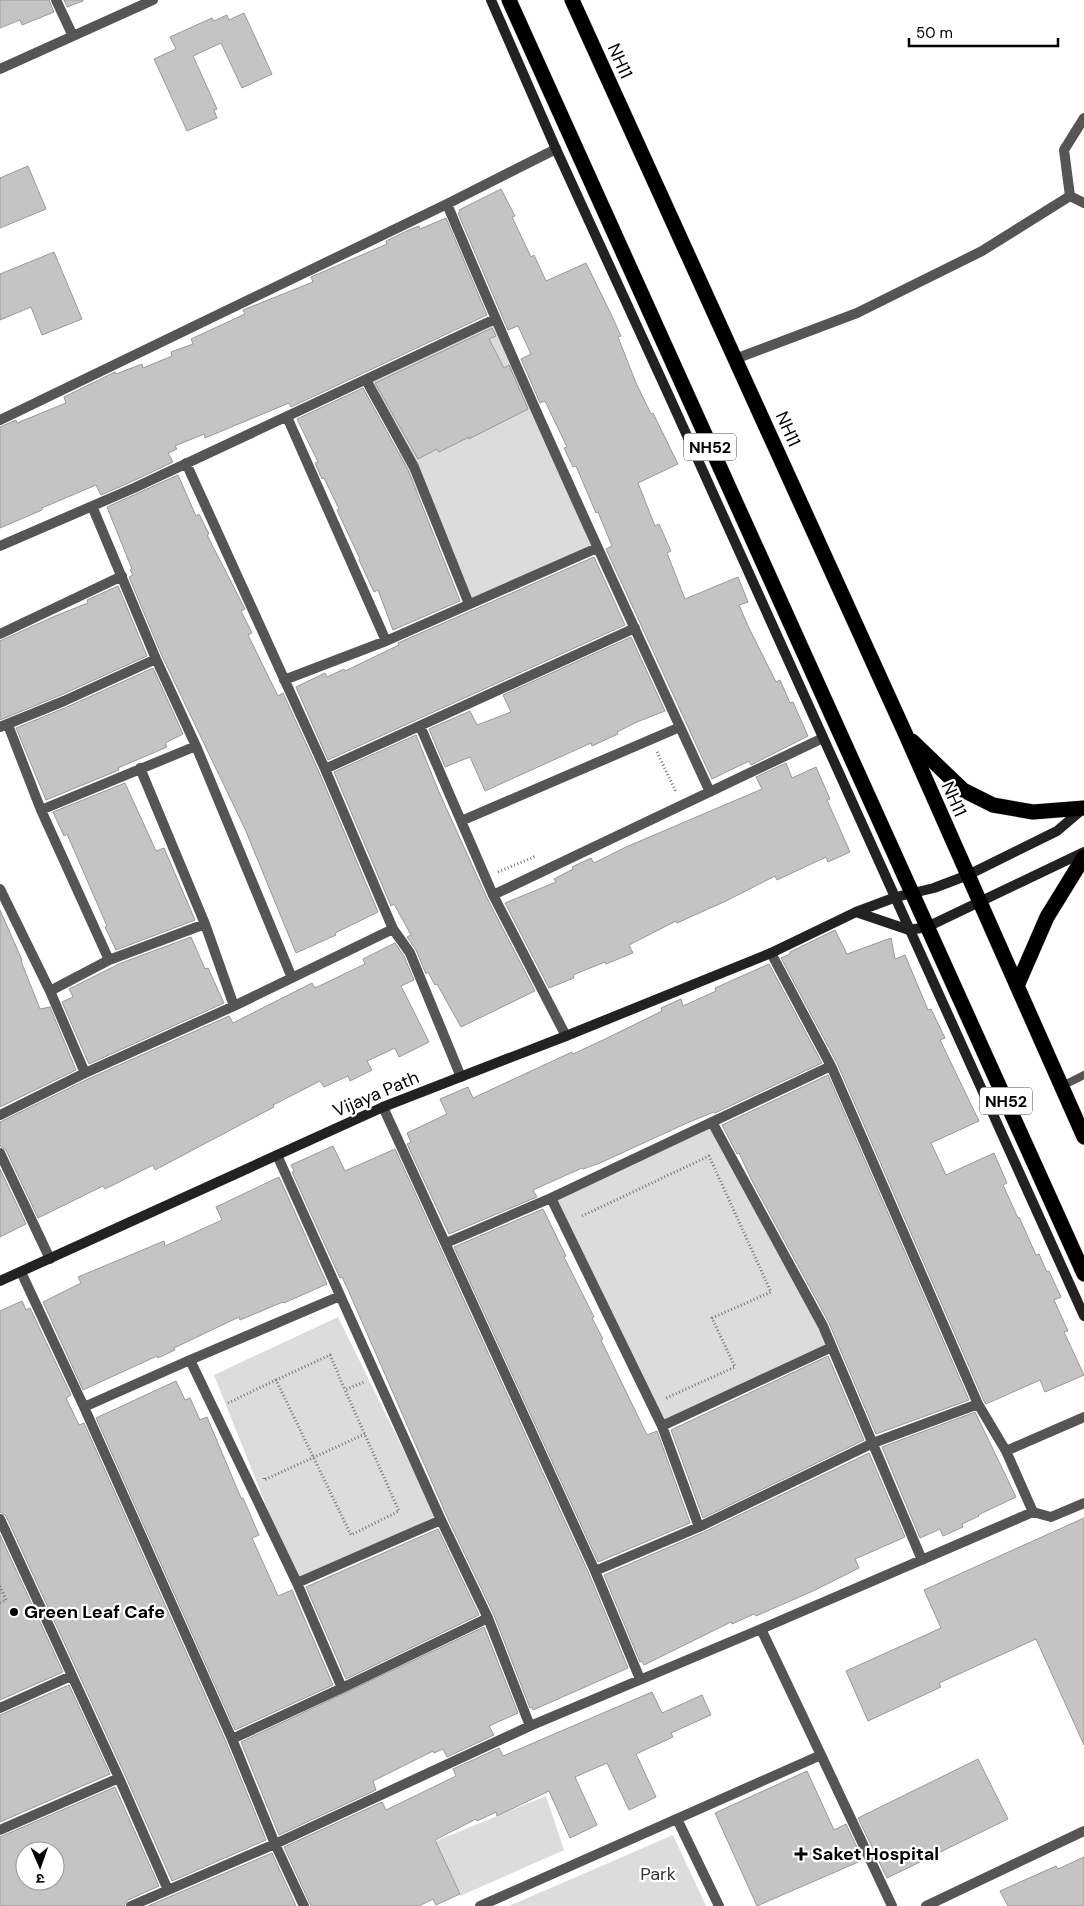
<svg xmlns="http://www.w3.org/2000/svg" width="1084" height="1906" viewBox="0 0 1084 1906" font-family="'DM Sans','Noto Sans Devanagari',sans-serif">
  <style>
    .green { fill: #dcdcdc }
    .building { fill: #c4c4c4; stroke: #999; fill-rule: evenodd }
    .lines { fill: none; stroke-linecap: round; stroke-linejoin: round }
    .highway-casing { stroke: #dbdbdb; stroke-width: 16 }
    .path { stroke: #777; stroke-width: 3; stroke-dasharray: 1 2.5; stroke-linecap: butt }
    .lane { stroke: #555; stroke-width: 8 }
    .street { stroke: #555; stroke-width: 10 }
    .secondary { stroke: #222; stroke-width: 10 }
    .highway { stroke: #000; stroke-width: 15 }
    .poi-dot { fill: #000; stroke: #fff; stroke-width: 2 }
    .labels { text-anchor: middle; stroke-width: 4.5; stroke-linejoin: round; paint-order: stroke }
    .shield { fill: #fff; stroke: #4c4c4c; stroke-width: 1 }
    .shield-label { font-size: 16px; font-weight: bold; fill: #000 }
    .street-label { font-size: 18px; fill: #000; stroke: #fff }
    .poi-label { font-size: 18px; font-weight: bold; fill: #000; stroke: #fff; text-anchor: start }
    .park-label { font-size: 18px; fill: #333; stroke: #fff }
  </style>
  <rect width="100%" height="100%" fill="#fff"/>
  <path class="green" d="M495 319 597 548 469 604 366 380Z
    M712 1122 832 1347 662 1426 551 1198Z
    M338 1317 436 1516 297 1583 214 1375Z
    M546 1796 564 1850 460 1896 436 1841Z
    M673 1835 706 1906H509Z"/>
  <path class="building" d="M0 0H49L54 12 22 25 20 20 0 28Z
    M64 0H83V1L67 7Z
    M244 13 272 74 242 88 221 43 193 56 217 109 214 110 217 118 187 131 154 59 176 49 170 37 212 18 214 21 227 15 229 20Z
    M28 166 46 209 0 228V178Z
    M501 189 515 216 512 217 531 257 534 255 546 281 586 263 610 312 621 336 618 337 636 383 651 414 653 413 678 464 638 483 655 526 659 524 671 551 667 553 685 599 738 577 748 602 739 605 748 626 776 682 780 680 790 703 793 702 808 736 751 765 749 761 712 779 606 549 612 546 598 512 596 513 576 466 573 467 564 448 567 447 545 401 540 403 521 359 531 354 518 326 508 330 458 213 460 212 459 210Z
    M446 218 487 315 291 407 289 403 205 438 204 434 175 446 177 449 168 453 173 462 131 482 101 495 96 485 42 508V510L0 528V427L16 420 17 423 66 403 64 397 115 372 116 374 142 364 143 368 172 356 171 352 193 344 191 339 245 314 243 310 313 282 311 277 387 244 386 241 411 229 419 226 420 229Z
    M54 252 82 319 42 335 31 307 0 320V274Z
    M492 328 496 336 489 339 504 368 509 365 528 409 469 439V437L439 452 437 449 418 459 375 383Z
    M363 388 408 470 460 601 393 630 378 590 374 592 359 560 360 559 337 510 339 509 324 478 322 479 315 463 318 462 297 419Z
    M178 475 196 516 199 514 209 534 207 535 245 609 241 611 252 633 248 635 278 696 283 693 319 772 378 912 335 933 336 935 296 953 245 829 162 656 129 577 133 575 130 570 132 569 107 507Z
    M594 557 625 625 328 760 296 687 325 673 327 677 344 669 345 671 399 645 398 643Z
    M118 586 147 656 61 695 0 720V641L55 616 88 603 87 600Z
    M631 637 665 711 637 722 617 732 618 734 592 746 591 743 485 791 470 757 445 767 429 729 470 711 477 725 511 712 503 695Z
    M153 668 183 734 165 743 167 747 118 768 119 770 46 800 16 728 67 707Z
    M416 735 439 792 487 898 535 991 461 1027 437 984 435 985 428 972 426 974 416 950 407 937 411 935 394 904 391 906 334 772Z
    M786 763 792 778 816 767 830 799 827 800 850 852 828 862 826 857 777 880 775 876 726 901 677 923 676 921 629 945 633 953 606 964 605 962 573 975 574 978 549 988 505 903 556 882 554 879 573 869 572 867 591 858 594 863 626 847 762 789 756 777Z
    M125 783 156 851 164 848 195 920 116 950 105 927 107 926 67 834 64 836 53 812Z
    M0 910 22 960 21 961 40 1009 50 1007 76 1070 0 1107Z
    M835 930 847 954 891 938 895 959 905 955 928 1010 931 1009 945 1038 940 1040 979 1121 931 1143 946 1175 994 1153 1007 1183 1003 1185 1018 1218 1019 1217 1036 1255 1039 1254 1047 1272 1049 1271 1061 1297 1054 1300 1068 1331 1064 1332 1084 1375 1045 1392 1040 1380 986 1404 984 1401 837 1063 781 958 790 954V952Z
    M191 937 205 969 208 968 224 1003 89 1064 62 1002 73 997 69 989 121 963Z
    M395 943 404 956 414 980 401 986 429 1042 399 1057 395 1048 367 1061 372 1070 350 1081 348 1076 324 1087 320 1081 273 1105 274 1107 155 1170 153 1165 105 1189 103 1186 38 1218 6 1150 0 1146V1122L88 1079 229 1016 233 1023 312 983 315 988 338 977 365 964 363 959Z
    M769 964 822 1063 715 1113 714 1112 687 1123 600 1163 583 1169 582 1168 533 1190 537 1197 449 1234 407 1144 411 1142 407 1133 447 1114 440 1099 468 1087 473 1098 572 1052 573 1054 603 1040 662 1011 661 1008 681 999 683 1006 716 991 715 988Z
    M828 1075 969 1400 876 1434 829 1323 752 1181 739 1153 737 1154 722 1125Z
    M333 1146 345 1171 395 1149 589 1574 628 1668 533 1710 532 1707 530 1708 494 1615 449 1521 349 1292 342 1277 340 1278 292 1172 294 1171 291 1165Z
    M0 1169 26 1224 0 1237Z
    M279 1177 327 1284 284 1303 283 1302 240 1320 239 1317 174 1348 175 1350 158 1358 157 1356 83 1390 43 1302 81 1283 78 1277 164 1241 165 1246 222 1220 216 1207Z
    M543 1209 566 1256 564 1257 594 1317 592 1318 603 1339 601 1340 647 1435 657 1431 690 1523 598 1562 454 1247Z
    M22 1301 26 1310 30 1308 71 1395 66 1398 79 1425 84 1423 226 1742 266 1840 172 1881 125 1775 6 1516 0 1512V1311Z
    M828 1356 864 1440 703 1518 671 1430Z
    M176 1381 185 1400 190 1398 200 1420 207 1417 241 1498H243L259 1535 252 1538 278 1596 292 1590 333 1685 235 1730 96 1418Z
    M975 1412 1016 1497 978 1515 979 1516 962 1524 963 1527 943 1536 940 1529 920 1538 882 1447Z
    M869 1453 905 1537 855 1559 859 1568 813 1591 756 1616 754 1614 732 1624 731 1622 644 1665 642 1661 640 1662 604 1575 702 1533Z
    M1084 1518V1745L1036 1639 939 1683 941 1687 868 1721 846 1671 941 1628 924 1590Z
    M438 1529 479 1615 346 1679 306 1587Z
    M0 1535 63 1672 0 1700Z
    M484 1627 518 1713 489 1726 494 1735 447 1757 443 1749 434 1753 433 1751 373 1781 376 1790 279 1835 241 1742Z
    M69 1685 110 1774 0 1822V1715Z
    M652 1692 662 1713 702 1695 711 1715 671 1733 673 1737 636 1754 656 1797 629 1810 607 1763 575 1777 597 1825 570 1838 549 1791 497 1816 496 1812 477 1821 476 1819 435 1840 460 1894 436 1905 433 1899 419 1906H311L284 1847 382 1802 386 1810 456 1776 453 1769 499 1748 503 1756Z
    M978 1759 1008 1819 887 1878 858 1818Z
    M807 1771 834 1830 846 1824 863 1860 757 1906 715 1813Z
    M115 1787 159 1886 128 1900 124 1906H0V1837ZM25 1851H55V1881H25Z
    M272 1853 296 1906H148Z
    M1084 1857V1906H1008L1000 1891 1056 1866 1058 1869Z"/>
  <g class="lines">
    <defs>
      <path id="highway" d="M509 0 1084 1274
        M572 0 906 735 1084 1137
        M912 741 963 790 993 805 1033 812 1084 808
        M1017 986 1047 917 1084 857"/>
    </defs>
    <use href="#highway" class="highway-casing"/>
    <path class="path" d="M657 752 676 792
      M498 872 536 856
      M582 1216 709 1156 771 1292 712 1318 735 1367 664 1399
      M276 1380 330 1355 345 1390
      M228 1403 276 1380 351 1535 399 1511 345 1390 364 1382
      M264 1478V1480L365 1434
      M0 1586 6 1600 0 1603"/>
    <path class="lane" d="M1062 1086 1084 1075"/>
    <path class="street" d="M56 0 73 36
      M0 69 153 0
      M1070 196 1084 203
      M447 204C530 403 620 597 710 792
      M735 359 857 313 982 251 1070 196 1064 150 1084 118
      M366 380 414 467 469 604
      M287 417 386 641
      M0 420 447 204 556 149
      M186 463 325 769 393 929 410 953 461 1077
      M92 506 156 659 196 746 292 978
      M0 546 134 488 495 319
      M0 634 122 576
      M284 680 386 641 597 548
      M8 725 41 810 109 960
      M420 726 493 895 566 1036
      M0 727 64 701 156 659
      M140 768 205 924 234 1006
      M325 769 635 628
      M41 810 196 746
      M461 821 680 727
      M0 889 50 991 85 1073
      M493 895 823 738
      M771 953 831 1066 978 1404 1006 1451 1033 1512
      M50 991 109 960 205 924
      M383 1107 595 1571 640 1679
      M0 1115 85 1073 234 1006 393 929
      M712 1122 823 1326 922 1560
      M0 1153 50 1259
      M277 1155 441 1520 488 1618 530 1726
      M551 1198 662 1426 699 1527
      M446 1243 551 1198 831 1066
      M21 1272 84 1407 190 1360 297 1583 342 1688 232 1739 275 1844 304 1906
      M190 1360 340 1296
      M84 1407 232 1739
      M662 1426 832 1347
      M1006 1451 1084 1417
      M0 1519 119 1778 168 1890
      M595 1571 699 1527 873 1443 978 1404
      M297 1583 441 1520
      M342 1688 488 1618
      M0 1708 71 1676
      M821 1755 892 1906
      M677 1819 719 1906
      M0 1830 119 1778
      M131 1906 275 1844 530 1726 761 1629
      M480 1906 821 1755 761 1629 1033 1512 1051 1517 1084 1503
      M926 1906 1084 1831"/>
    <path class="secondary" d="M491 0 556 149 670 398 1084 1316
      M856 912 909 930 927 927 1084 852
      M0 1281 383 1107 566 1036 771 953 856 912 896 897 934 888 968 875 1057 831 1084 808"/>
    <use href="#highway" class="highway"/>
  </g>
  <g class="poi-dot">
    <circle cx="14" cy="1612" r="5"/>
    <path d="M798.5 1846.5h5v5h5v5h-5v5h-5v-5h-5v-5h5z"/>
  </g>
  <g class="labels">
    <g class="shield">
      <rect x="684" y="433.5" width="52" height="27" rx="4"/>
      <rect x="980" y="1087.5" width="52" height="27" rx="4"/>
    </g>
    <g class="shield-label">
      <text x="710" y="453">NH52</text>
      <text x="1006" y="1107">NH52</text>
    </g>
    <g class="street-label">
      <text transform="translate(620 61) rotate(66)" y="6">NH11</text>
      <text transform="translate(788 429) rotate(66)" y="6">NH11</text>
      <text transform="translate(954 799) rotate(66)" y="6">NH11</text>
      <text transform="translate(376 1094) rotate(-23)" y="6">Vijaya Path</text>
    </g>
    <g class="poi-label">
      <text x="24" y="1618">Green Leaf Cafe</text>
      <text x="812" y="1860">Saket Hospital</text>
    </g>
    <g class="park-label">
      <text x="658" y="1880">Park</text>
    </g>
  </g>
  <g transform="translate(40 1866) rotate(178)"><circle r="24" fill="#ffffff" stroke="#999999"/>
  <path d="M0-4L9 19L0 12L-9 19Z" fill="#000000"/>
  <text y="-8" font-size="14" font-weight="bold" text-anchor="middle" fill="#000000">उ</text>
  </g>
  <path d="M909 38v8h149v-8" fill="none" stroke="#000000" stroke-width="2.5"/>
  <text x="916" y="38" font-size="15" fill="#000000" stroke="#ffffff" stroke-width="4" paint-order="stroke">50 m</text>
</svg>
